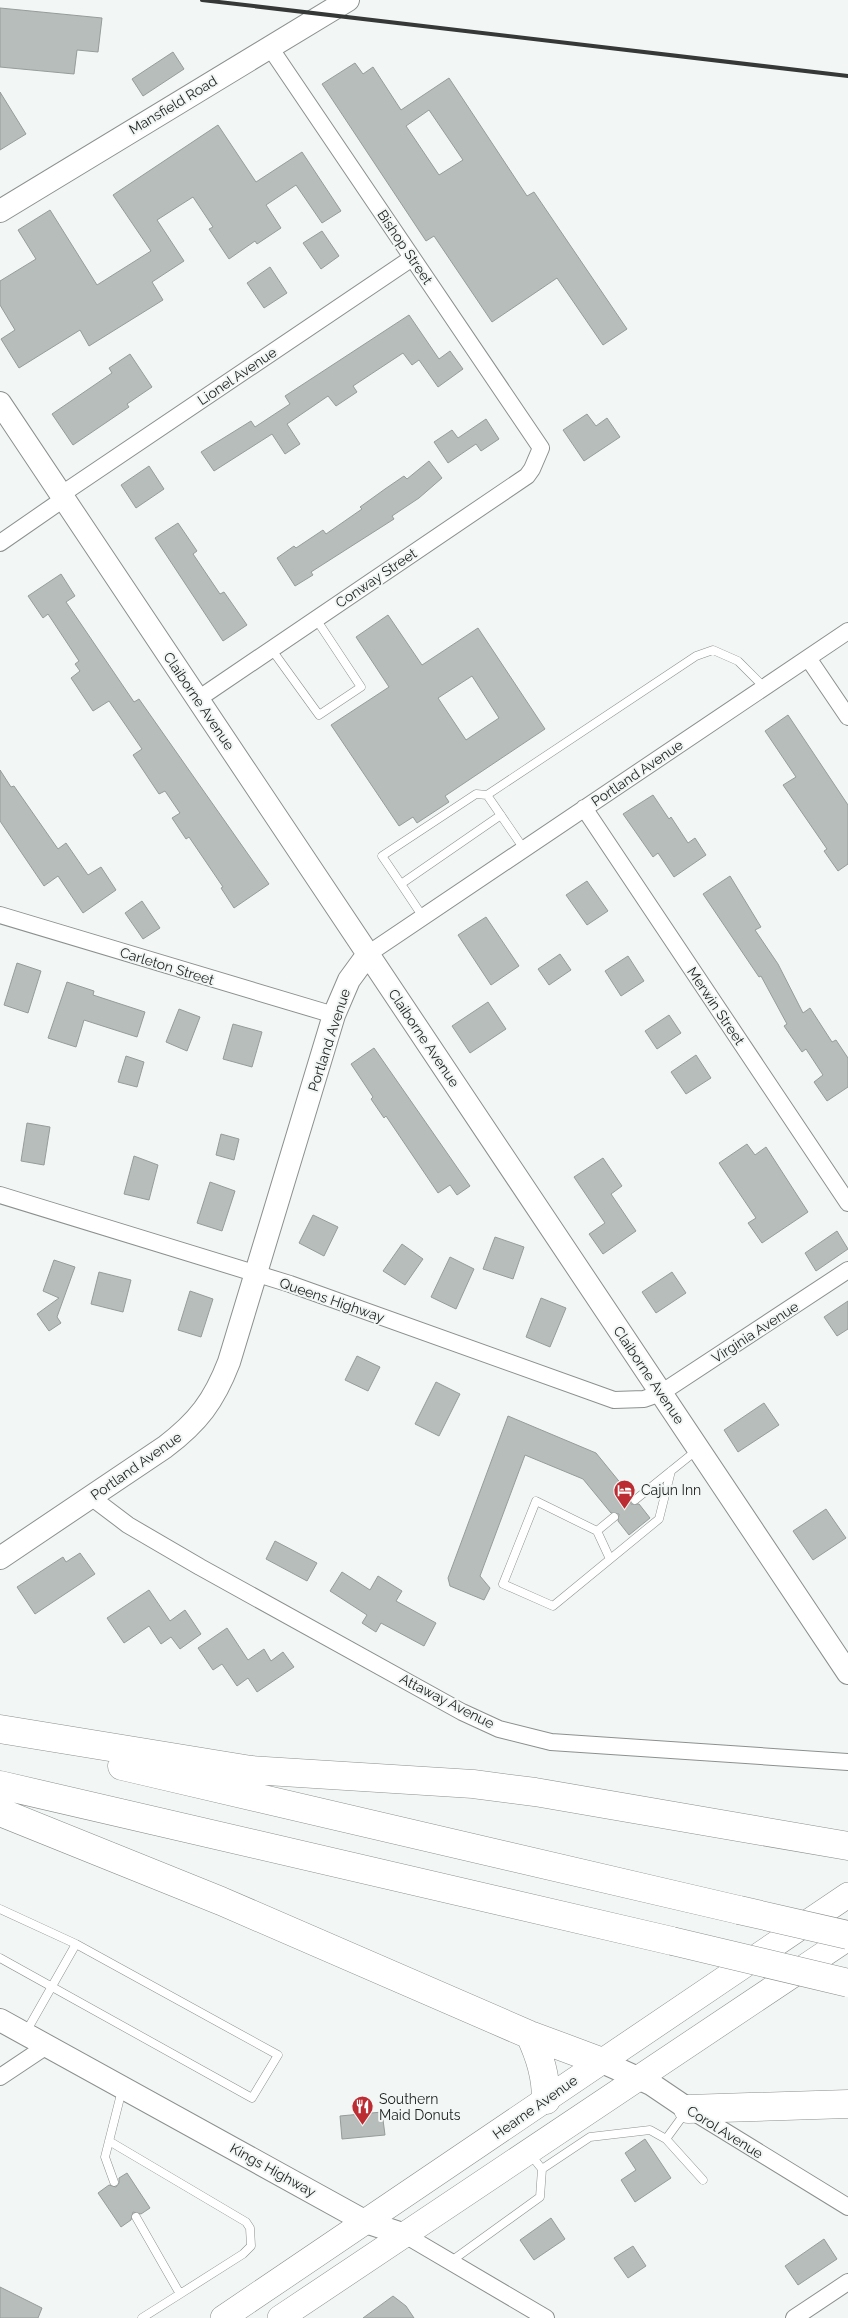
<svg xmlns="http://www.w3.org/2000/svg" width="848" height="2318" viewBox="0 0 848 2318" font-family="Raleway,sans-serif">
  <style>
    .building { fill: #b7bdbb; stroke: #969c9a; fill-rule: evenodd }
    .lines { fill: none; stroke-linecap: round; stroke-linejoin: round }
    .lane-casing { stroke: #8b908e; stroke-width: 9 }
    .street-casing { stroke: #8b908e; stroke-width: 18 }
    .secondary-casing { stroke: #8b908e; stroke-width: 24 }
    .primary-casing { stroke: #8b908e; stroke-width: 26 }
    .highway-casing { stroke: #8b908e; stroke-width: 29 }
    .lane { stroke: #fff; stroke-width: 8 }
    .street { stroke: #fff; stroke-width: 16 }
    .secondary { stroke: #fff; stroke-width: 22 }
    .primary { stroke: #fff; stroke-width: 25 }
    .highway { stroke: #fff; stroke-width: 28 }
    .rail { stroke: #363838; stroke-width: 4 }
    .highway-bridge-casing { stroke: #8b908e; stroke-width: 29; stroke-linecap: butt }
    .highway-bridge { stroke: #fff; stroke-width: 28 }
    .labels { text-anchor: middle; stroke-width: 4; stroke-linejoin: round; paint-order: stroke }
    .street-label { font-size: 14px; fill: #1e2020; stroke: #f2f7f5 }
    .poi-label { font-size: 14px; fill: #1e2020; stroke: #f2f7f5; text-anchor: start }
  </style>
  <rect width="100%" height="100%" fill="#f2f7f5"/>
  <path class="building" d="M0 8 102 18 98 52 77 50 74 74 0 67Z
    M173 52 184 69 143 96 132 79Z
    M355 63 363 74 373 67 401 110 449 78 527 196 534 192 627 329 603 345 557 278 492 322 434 236 426 241 322 84ZM429 110 463 160 439 175 406 126Z
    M0 92 26 134 0 150Z
    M218 125 256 182 302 152 341 211 322 223 296 185 266 205 281 228 257 244 255 241 229 259 209 229 213 227 193 197 157 220 184 261 152 282 163 300 89 346 80 330 19 368 1 339 15 330 0 305V281L36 259 18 230 50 210 97 285 151 251 113 195Z
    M322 231 339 256 321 269 303 243Z
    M270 267 287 293 264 308 247 283Z
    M409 315 439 359 450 351 463 369 438 387 419 360 412 365 403 353 353 386 357 392 336 406 328 396 287 424 300 444 285 454 272 434 214 471 201 452 251 421 255 427 290 404 285 396Z
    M130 354 152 387 127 404 129 407 73 445 52 414 112 373 109 368Z
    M587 414 596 426 607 418 620 437 584 461 563 430Z
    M486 419 499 439 481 451 476 444 448 463 434 442 452 430 458 438Z
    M429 461 442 478 419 498 392 516 394 519 311 572 313 575 295 586 277 558 294 546 296 548 323 530 326 534 362 509 360 507 385 489 404 476 407 479Z
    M149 466 164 489 136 508 121 485Z
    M178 523 197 551 193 554 220 594 224 592 247 625 223 641 155 538Z
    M61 574 75 596 66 602 134 702 139 699 269 884 234 908 221 888 223 887 189 837 186 839 172 818 180 813 165 791 159 794 133 755 142 749 109 701 93 711 71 678 80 671 75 664 79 661 48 614 43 618 28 596Z
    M388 615 422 665 478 628 545 729 445 796 449 802 417 823 413 817 399 826 331 725 389 687 356 637ZM472 676 499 718 466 740 438 698Z
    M788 715 848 805V864L838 871 824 851 827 849 783 785 796 777 765 731Z
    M0 770 11 787 14 786 58 849 66 843 88 875 101 867 116 890 83 913 58 876 44 886 0 821Z
    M653 795 669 819 671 817 688 843 695 838 706 855 674 877 658 853 653 857 623 814Z
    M730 876 761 927 755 930 778 964 803 1013 810 1008 832 1042 836 1040 848 1058V1087L827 1101 814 1082 823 1075 806 1049 802 1052 784 1026 787 1024 761 976 759 977 703 894Z
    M587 881 608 911 587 925 566 895Z
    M142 901 160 928 143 939 125 913Z
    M486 917 519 966 491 985 458 935Z
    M560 954 571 970 549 985 538 969Z
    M628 956 644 981 621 996 605 971Z
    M17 963 41 971 28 1013 4 1005Z
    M67 982 94 991 93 995 145 1012 137 1037 84 1020 76 1047 48 1038Z
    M488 1002 506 1029 470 1053 452 1026Z
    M179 1009 200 1017 187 1051 166 1042Z
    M669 1015 681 1033 657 1049 645 1031Z
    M233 1024 262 1032 252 1067 223 1059Z
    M374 1048 470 1186 457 1195 450 1185 438 1193 386 1116 384 1118 371 1099 373 1097 351 1064Z
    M696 1055 711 1078 686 1094 671 1072Z
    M126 1056 144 1062 137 1087 118 1082Z
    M27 1123 50 1127 44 1165 21 1161Z
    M221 1134 239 1139 234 1160 216 1155Z
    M747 1144 755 1155 766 1147 808 1212 762 1243 748 1223 756 1218 719 1163Z
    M134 1156 158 1165 149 1200 124 1194Z
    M603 1158 622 1186 611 1194 636 1231 603 1254 589 1234 605 1223 574 1177Z
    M210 1182 235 1191 222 1231 197 1223Z
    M313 1215 338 1227 324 1256 299 1243Z
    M837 1231 848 1249 816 1271 805 1253Z
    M495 1237 524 1247 513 1279 483 1269Z
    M402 1244 423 1259 405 1285 383 1271Z
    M450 1257 474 1269 456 1309 431 1297Z
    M54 1260 75 1267 57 1317 61 1323 49 1331 37 1314 59 1298 43 1291Z
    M99 1272 131 1280 123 1312 91 1304Z
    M672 1272 686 1293 656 1313 642 1292Z
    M190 1291 213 1299 201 1337 178 1330Z
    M541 1298 566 1308 550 1347 526 1337Z
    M848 1301V1329L837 1336 824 1317Z
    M357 1356 380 1367 368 1391 345 1380Z
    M436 1382 460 1394 439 1436 415 1424Z
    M764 1403 779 1425 738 1452 724 1430Z
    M508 1416 596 1453 631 1496V1504H639L650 1518 629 1535 618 1521 619 1514 611 1513 583 1479 525 1455 480 1576 490 1588 484 1600 450 1586 448 1578Z
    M826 1509 846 1538 813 1560 793 1531Z
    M275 1541 317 1563 307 1581 266 1559Z
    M80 1553 95 1574 35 1614 17 1587 63 1557 66 1562Z
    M342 1572 370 1590 378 1576 402 1591 396 1601 436 1623 424 1646 381 1623 376 1632 362 1623 367 1615 330 1591Z
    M149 1590 170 1621 185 1610 201 1634 180 1649 171 1637 161 1644 149 1626 124 1643 107 1618Z
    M227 1628 248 1660 264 1649 271 1661 283 1652 294 1667 257 1692 248 1678 237 1686 222 1664 213 1670 198 1648Z
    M382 2112 385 2135 342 2139 340 2116Z
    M645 2139 671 2178 635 2202 621 2180 636 2170 625 2153Z
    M127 2173 150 2208 141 2214 133 2212 131 2220 121 2227 98 2193 109 2185 116 2187 119 2183V2178Z
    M551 2218 565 2239 534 2260 520 2240Z
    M824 2239 837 2259 798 2285 785 2266Z
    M633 2246 646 2266 628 2278 614 2258Z
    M0 2287 42 2308 38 2318H0Z
    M393 2296 406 2306 414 2318H363Z"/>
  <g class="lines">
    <defs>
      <path id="lane" d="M272 650 319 715 361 687 316 619
        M524 849 487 795 696 656 713 650 738 661 764 687
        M401 884 382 856 476 794 487 795
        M423 917 401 884 501 815
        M635 1500 697 1450
        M614 1517 597 1531 536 1501 503 1584 553 1606 659 1519 671 1471
        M597 1531 610 1559
        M0 1909 76 1944 26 2032
        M0 1958 252 2098 278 2055 76 1944
        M666 2139 703 2180
        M109 2141 246 2222 250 2228 251 2246 243 2254 180 2294 136 2217
        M542 2169 590 2137 650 2130 666 2139 685 2113
        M114 2182 105 2157 122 2090
        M450 2262 540 2197 542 2169 530 2154
        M142 2318 180 2294"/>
      <path id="street" d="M62 494 412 258
        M0 543 65 498
        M808 658 848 717
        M198 699 527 476 532 469 541 448 269 46
        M584 808 848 1203
        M0 915 334 1015
        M368 954 848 631
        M0 1195 290 1284 614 1400 644 1399 661 1393 848 1270
        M91 1497 128 1525 200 1567 462 1712 499 1729 551 1742 848 1762
        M0 2077 48 2045
        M690 2110 848 2207
        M405 2235 546 2318
        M794 2318 848 2282"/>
      <path id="secondary" d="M0 211 348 0
        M0 403 848 1673
        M0 1558 165 1447C198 1422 214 1401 229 1362L334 1015 349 980 368 954
        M0 2020 366 2222 405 2235
        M600 2061 651 2084 688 2109"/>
      <path id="primary" d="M223 2318 848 1895
        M280 2318 848 1938"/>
      <path id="highway" d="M0 1729 251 1770 473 1784 535 1792 848 1846
        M122 1766 739 1910
        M0 1785 672 1941
        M0 1812 221 1901 530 2035 600 2061
        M530 2035C540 2057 546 2076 546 2100
        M688 2109 848 2104"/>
    </defs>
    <use href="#lane" class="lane-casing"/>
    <use href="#street" class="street-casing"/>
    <use href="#secondary" class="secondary-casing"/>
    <use href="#primary" class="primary-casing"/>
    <use href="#highway" class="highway-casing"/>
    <use href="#lane" class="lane"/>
    <use href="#street" class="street"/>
    <use href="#secondary" class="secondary"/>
    <use href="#primary" class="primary"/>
    <use href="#highway" class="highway"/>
    <path class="rail" d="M202 0 848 76"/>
    <defs>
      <path id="highway-bridge" d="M739 1910 848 1935
        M672 1941 848 1983"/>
    </defs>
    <use href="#highway-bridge" class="highway-bridge-casing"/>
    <use href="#highway-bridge" class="highway-bridge"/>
  </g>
  <defs>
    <symbol id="hotel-pin" viewBox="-11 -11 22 30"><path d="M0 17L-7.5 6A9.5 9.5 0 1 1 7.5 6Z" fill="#bc2c33" stroke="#f2f7f5"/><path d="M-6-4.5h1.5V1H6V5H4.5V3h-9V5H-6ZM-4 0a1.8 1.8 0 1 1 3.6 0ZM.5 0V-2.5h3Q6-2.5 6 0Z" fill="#fff"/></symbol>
    <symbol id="restaurant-pin" viewBox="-11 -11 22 30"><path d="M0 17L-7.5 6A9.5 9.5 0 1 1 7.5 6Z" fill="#bc2c33" stroke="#f2f7f5"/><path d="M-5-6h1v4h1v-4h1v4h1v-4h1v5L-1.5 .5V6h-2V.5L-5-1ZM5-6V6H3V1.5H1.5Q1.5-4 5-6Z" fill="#fff"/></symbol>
  </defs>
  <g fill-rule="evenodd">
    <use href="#hotel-pin" x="612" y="1478" width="25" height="34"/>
    <use href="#restaurant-pin" x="350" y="2094" width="25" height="34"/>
  </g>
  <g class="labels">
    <g class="street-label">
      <text transform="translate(173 105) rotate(-31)" y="5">Mansfield Road</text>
      <text transform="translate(405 247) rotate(56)" y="5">Bishop Street</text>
      <text transform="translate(237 376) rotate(-34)" y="5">Lionel Avenue</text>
      <text transform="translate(376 578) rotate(-34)" y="5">Conway Street</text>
      <text transform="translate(199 701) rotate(56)" y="5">Claiborne Avenue</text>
      <text transform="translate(637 773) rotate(-34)" y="5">Portland Avenue</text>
      <text transform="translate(167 966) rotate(17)" y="5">Carleton Street</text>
      <text transform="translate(716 1006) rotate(56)" y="5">Merwin Street</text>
      <text transform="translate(424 1038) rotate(56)" y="5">Claiborne Avenue</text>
      <text transform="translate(329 1040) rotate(-72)" y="5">Portland Avenue</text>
      <text transform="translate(332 1300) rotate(19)" y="5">Queens Highway</text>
      <text transform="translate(755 1332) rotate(-33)" y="5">Virginia Avenue</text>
      <text transform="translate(649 1375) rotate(56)" y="5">Claiborne Avenue</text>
      <text transform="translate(136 1466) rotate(-35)" y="5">Portland Avenue</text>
      <text transform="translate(447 1701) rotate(27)" y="5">Attaway Avenue</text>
      <text transform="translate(535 2107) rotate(-35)" y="5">Hearne Avenue</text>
      <text transform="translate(725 2132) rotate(32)" y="5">Corol Avenue</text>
      <text transform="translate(273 2170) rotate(29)" y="5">Kings Highway</text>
    </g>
    <g class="poi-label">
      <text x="641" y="1495">Cajun Inn</text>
      <text x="379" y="2104">Southern<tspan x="379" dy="16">Maid Donuts</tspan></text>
    </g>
  </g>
</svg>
